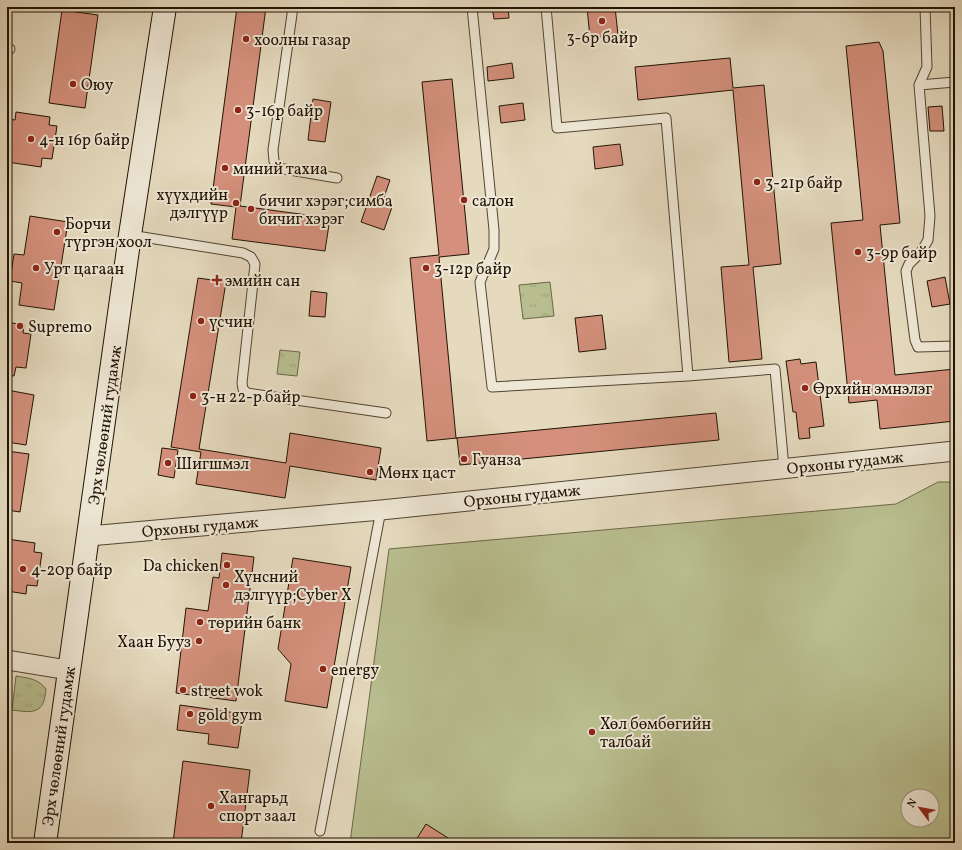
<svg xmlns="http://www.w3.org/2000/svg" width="962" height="850" viewBox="0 0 962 850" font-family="Vollkorn,serif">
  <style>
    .grass { fill: url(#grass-tufts); stroke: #6c684a }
    .garden { fill: #b8be8f; stroke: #6c684a; fill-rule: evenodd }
    .building { fill: #d4907c; stroke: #211304 }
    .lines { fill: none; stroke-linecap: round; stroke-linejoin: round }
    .lane-casing { stroke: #524532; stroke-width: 11 }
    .street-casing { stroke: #524532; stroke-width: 21 }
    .secondary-casing { stroke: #211304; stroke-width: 24 }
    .lane { stroke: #eee7d5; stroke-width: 9 }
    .street { stroke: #eee7d5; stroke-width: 19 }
    .secondary { stroke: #eee7d5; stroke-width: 22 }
    .poi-dot { fill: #8f2418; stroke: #eee7d5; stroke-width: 1.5 }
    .labels { text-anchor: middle; stroke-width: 4; stroke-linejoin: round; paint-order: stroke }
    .poi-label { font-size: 16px; fill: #211304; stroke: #eee7d5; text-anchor: start }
    .street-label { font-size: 16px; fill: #211304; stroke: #eee7d5 }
  </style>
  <defs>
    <pattern id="grass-tufts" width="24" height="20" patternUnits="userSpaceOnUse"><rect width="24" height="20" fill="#b8be8f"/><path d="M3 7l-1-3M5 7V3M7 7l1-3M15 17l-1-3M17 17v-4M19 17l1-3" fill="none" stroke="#9ea27a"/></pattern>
  </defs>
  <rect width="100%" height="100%" fill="#e5dabe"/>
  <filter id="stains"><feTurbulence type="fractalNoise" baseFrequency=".005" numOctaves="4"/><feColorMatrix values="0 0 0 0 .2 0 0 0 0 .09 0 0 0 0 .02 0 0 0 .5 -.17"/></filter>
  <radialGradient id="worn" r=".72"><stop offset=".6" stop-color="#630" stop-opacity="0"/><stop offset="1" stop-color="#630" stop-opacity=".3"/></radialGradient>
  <path class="grass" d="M550 282 554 316 523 319 519 285Z
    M280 350 300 352 297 376 277 374Z
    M16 676C28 678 39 679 46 689 44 714 34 713 12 710Z"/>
  <path class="garden" d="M938 482H955V843H350L389 549 896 504ZM908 796H932V820H908Z"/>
  <path class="building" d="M237 7H266L240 206 330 218 325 251 232 239 236 207 211 204Z
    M492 7H508L509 18 494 19Z
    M587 7H615L618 35 590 38Z
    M62 10 98 15 85 108 49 103Z
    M879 42 883 51 900 223 880 225 895 375 955 369V421L880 429 877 400 849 403 831 223 863 220 846 46Z
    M730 58 733 88 764 85 781 264 753 267 762 359 729 362 721 267 749 265 733 90 638 100 635 67Z
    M512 63 514 78 488 81 487 67Z
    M452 79 469 254 439 257 456 438 716 413 719 440 460 465 457 438 427 441 410 258 439 255 422 82Z
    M313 99 331 102 325 142 308 140Z
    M523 103 525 120 501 123 499 106Z
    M942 106 944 131H930L928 107Z
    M16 112 50 117 49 125 57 126 52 159 42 158 41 167 7 162V119L15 120Z
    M620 144 623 165 595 169 593 147Z
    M377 176 390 180 382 203 392 207 384 230 361 222Z
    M30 216 68 222 54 310 19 305 22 283 10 281 14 254 24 255Z
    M945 277 950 304 932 307 927 281Z
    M198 278 226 282 199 449 286 463 290 433 381 448 376 480 290 466 285 498 196 484 201 452 171 447Z
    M311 291 327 293 325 317 309 316Z
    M602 315 606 349 579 352 575 318Z
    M7 322 24 325 23 333 31 334 26 368 16 367 14 376 7 375Z
    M800 359 801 364 816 362 824 426 809 428 810 438 799 439 796 412H793L786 361Z
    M7 390 34 395 26 445 7 442Z
    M162 448 178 450 174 478 158 475Z
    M7 451 29 454 20 512 7 510Z
    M7 539 35 543 34 552 42 553 37 586 27 585 26 594 7 591Z
    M222 553 254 557 236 701 176 693 186 608 208 611 213 577 219 578Z
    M293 558 351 567 327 708 285 701 291 664 278 649Z
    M180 705 243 714 238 748 208 744 209 734 177 730Z
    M183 761 250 770 241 843H173Z
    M426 824 456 843H420L416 840Z"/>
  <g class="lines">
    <defs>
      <path id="lane" d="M293 7 273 150 274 161 278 168 337 178
        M472 7 494 230V249L480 282 492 387 688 376
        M546 7 557 128 666 118 688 376 775 369 784 468
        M925 7 927 67 919 85 930 216 928 240 921 252 909 264 906 271 915 340 918 347 955 346
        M7 49H10
        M919 85 955 82
        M130 235 243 253 251 257 255 264 242 383 243 389 247 393 386 413
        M320 831 381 510"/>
      <path id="street" d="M89 536 381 510 955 451
        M7 660 68 670"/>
      <path id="secondary" d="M45 843 130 235 165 7"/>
    </defs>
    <use href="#lane" class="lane-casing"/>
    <use href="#street" class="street-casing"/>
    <use href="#secondary" class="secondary-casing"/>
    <use href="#lane" class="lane"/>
    <use href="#street" class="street"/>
    <use href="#secondary" class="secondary"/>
  </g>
  <g class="poi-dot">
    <circle cx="602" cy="21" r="4"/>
    <circle cx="246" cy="39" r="4"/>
    <circle cx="73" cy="84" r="4"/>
    <circle cx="238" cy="110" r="4"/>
    <circle cx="31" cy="139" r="4"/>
    <circle cx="225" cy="168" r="4"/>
    <circle cx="757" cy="182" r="4"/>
    <circle cx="464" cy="200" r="4"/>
    <circle cx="236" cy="203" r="4"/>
    <circle cx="251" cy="209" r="4"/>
    <circle cx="57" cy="232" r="4"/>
    <circle cx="858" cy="252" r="4"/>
    <circle cx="36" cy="268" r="4"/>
    <circle cx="426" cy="268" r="4"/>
    <path d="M215 274h4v4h4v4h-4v4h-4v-4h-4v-4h4z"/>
    <circle cx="201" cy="321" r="4"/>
    <circle cx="20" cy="326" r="4"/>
    <circle cx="805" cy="388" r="4"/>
    <circle cx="193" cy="396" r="4"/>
    <circle cx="464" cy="459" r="4"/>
    <circle cx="168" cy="463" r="4"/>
    <circle cx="370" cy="472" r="4"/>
    <circle cx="227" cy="565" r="4"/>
    <circle cx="23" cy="569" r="4"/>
    <circle cx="226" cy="585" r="4"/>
    <circle cx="200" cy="622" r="4"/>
    <circle cx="199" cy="641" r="4"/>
    <circle cx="323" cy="669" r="4"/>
    <circle cx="183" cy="690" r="4"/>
    <circle cx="190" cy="714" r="4"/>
    <circle cx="592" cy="732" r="4"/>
    <circle cx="211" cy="806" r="4"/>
  </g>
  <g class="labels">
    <g class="poi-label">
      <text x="602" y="43" text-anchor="middle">3-6р байр</text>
      <text x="254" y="45">хоолны газар</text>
      <text x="81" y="90">Оюу</text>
      <text x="246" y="116">3-16р байр</text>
      <text x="39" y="145">4-н 16р байр</text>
      <text x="233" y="174">миний тахиа</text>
      <text x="765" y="188">3-21р байр</text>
      <text x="228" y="200" text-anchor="end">хүүхдийн<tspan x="228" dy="18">дэлгүүр</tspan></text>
      <text x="259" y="206">бичиг хэрэг;симба<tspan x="259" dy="18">бичиг хэрэг</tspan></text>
      <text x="472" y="206">салон</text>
      <text x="65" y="229">Борчи<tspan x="65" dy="18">түргэн хоол</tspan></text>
      <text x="866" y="258">3-9р байр</text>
      <text x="44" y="274">Урт цагаан</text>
      <text x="434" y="274">3-12р байр</text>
      <text x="225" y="286">эмийн сан</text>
      <text x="209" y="327">үсчин</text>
      <text x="28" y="332">Supremo</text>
      <text x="813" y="394">Өрхийн эмнэлэг</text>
      <text x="201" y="402">3-н 22-р байр</text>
      <text x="472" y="465">Гуанза</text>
      <text x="176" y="469">Шигшмэл</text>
      <text x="378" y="478">Мөнх цаст</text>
      <text x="219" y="571" text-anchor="end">Da chicken</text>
      <text x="31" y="575">4-20р байр</text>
      <text x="234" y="582">Хүнсний<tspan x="234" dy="18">дэлгүүр;Cyber X</tspan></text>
      <text x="208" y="628">төрийн банк</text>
      <text x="191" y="647" text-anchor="end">Хаан Бууз</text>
      <text x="331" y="675">energy</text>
      <text x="191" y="696">street wok</text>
      <text x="198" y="720">gold gym</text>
      <text x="600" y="729">Хөл бөмбөгийн<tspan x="600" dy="18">талбай</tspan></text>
      <text x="219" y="803">Хангарьд<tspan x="219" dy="18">спорт заал</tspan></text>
    </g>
    <g class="street-label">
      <text transform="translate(104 425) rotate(-82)" y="6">Эрх чөлөөний гудамж</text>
      <text transform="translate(845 462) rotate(-6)" y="6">Орхоны гудамж</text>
      <text transform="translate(522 495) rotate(-6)" y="6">Орхоны гудамж</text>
      <text transform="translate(200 526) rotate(-5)" y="6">Орхоны гудамж</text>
      <text transform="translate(58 746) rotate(-82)" y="6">Эрх чөлөөний гудамж</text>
    </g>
  </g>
  <rect width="962" height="850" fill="none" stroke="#e5dabe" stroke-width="24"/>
  <rect x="8" y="8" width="946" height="834" fill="none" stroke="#211304" stroke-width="2"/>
  <rect x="12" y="12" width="938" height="826" fill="none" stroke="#211304"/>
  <g transform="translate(920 808) rotate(302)"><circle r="19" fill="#eee7d5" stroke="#9c9281"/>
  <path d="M0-3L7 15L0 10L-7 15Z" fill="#8f2418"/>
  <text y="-6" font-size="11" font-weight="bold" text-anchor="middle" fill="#211304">N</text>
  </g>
  <rect width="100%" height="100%" filter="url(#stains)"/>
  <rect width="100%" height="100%" fill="url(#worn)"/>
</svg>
